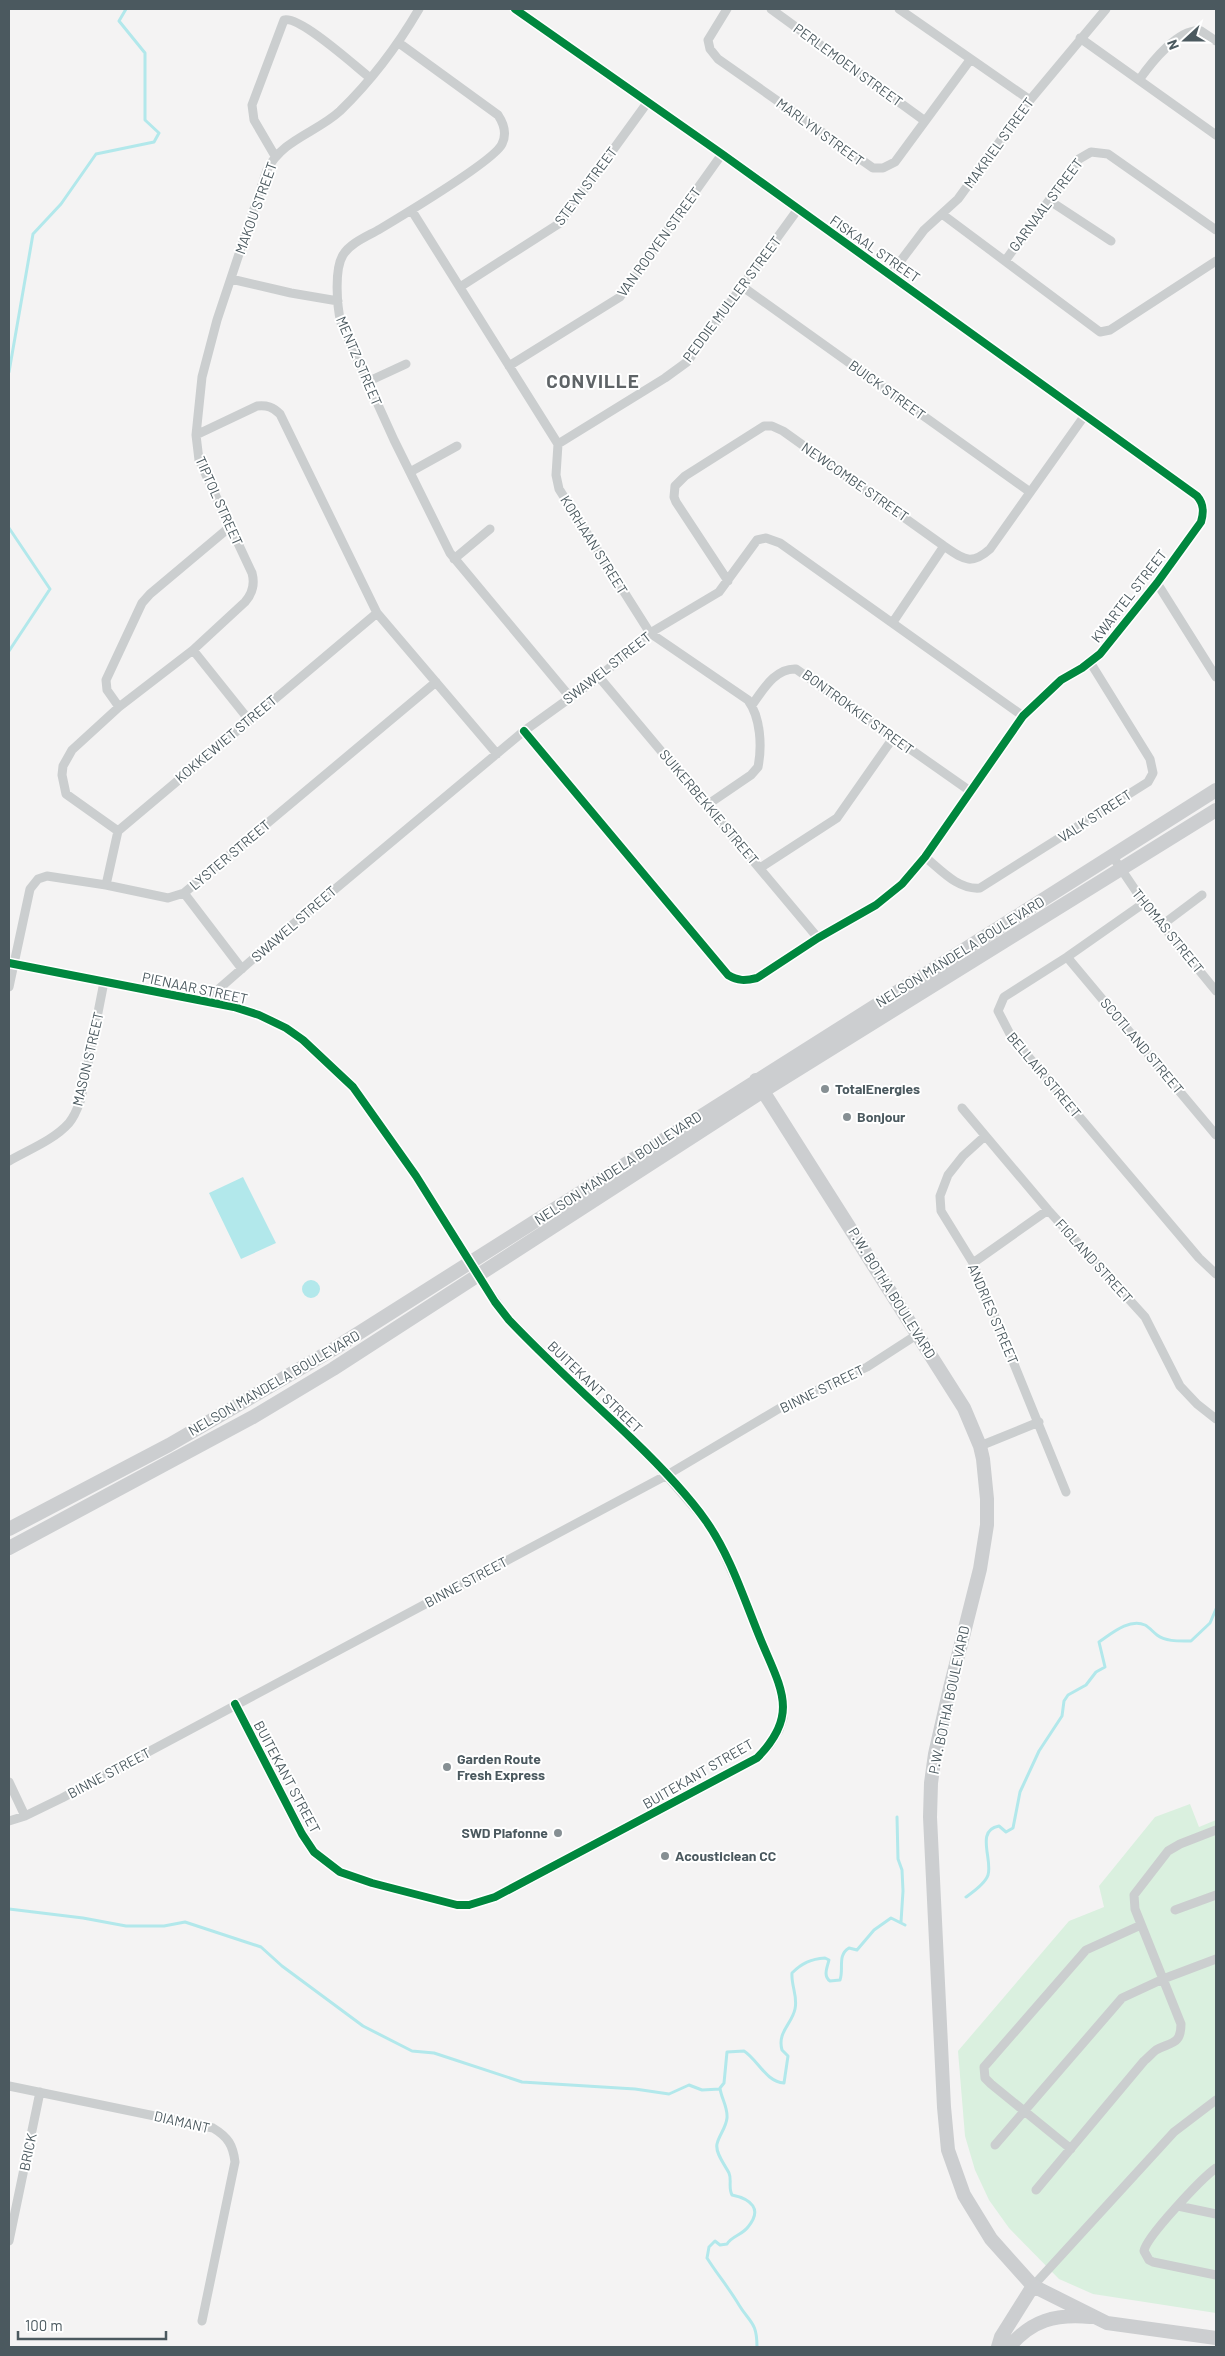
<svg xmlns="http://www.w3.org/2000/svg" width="1225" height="2356" viewBox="0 0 1225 2356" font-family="Barlow,sans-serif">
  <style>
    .green { fill: #daf0df }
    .water { fill: #b2e8eb }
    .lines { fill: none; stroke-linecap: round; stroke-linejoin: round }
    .stream { stroke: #b2e8eb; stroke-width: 3 }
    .street { stroke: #cbcecf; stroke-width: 9 }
    .secondary { stroke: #ccced0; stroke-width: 14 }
    .cycleway-casing { stroke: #fff; stroke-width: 11 }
    .cycleway { stroke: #00873e; stroke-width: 8 }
    .poi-dot { fill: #868f93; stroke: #fff; stroke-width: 2 }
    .labels { text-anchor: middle; stroke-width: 4; stroke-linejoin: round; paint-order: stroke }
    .street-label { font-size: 14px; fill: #4b595f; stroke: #fff }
    .poi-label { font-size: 14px; font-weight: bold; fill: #4b595f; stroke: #fff; text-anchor: start }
    .district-label { font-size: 19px; font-weight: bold; letter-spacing: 1px; fill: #5f6467; stroke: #fff }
  </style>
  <rect width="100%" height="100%" fill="#f4f3f3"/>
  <path class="green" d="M1190 1804 1199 1827 1216 1820V2313L1093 2294 1059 2279 1009 2228 989 2200 975 2170 965 2136 958 2051 1069 1921 1104 1907 1099 1886 1155 1817Z"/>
  <path class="water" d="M243 1177 276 1243 241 1259 209 1193Z
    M302 1289a9 9 0 1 1 18 0a9 9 0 1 1-18 0Z"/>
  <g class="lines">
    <path class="stream" d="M9 372 33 234 61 204 96 154 154 142 159 133 145 120V53L119 21 126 9
      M9 528 50 589 9 651
      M897 1817 898 1859 902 1870 903 1891 901 1922
      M966 1897C973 1892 985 1884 988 1875 993 1860 975 1830 999 1826L1006 1832 1013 1828 1020 1792 1039 1751 1062 1716 1064 1701 1068 1695 1086 1685 1096 1672 1105 1667 1099 1642C1111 1634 1129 1618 1145 1625 1149 1627 1153 1632 1157 1635 1166 1642 1180 1641 1191 1641L1210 1623 1216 1609
      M9 1909 83 1918 126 1926H164L185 1922 261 1947 282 1966 363 2026 412 2051 434 2053 522 2082 635 2089 669 2094 689 2085 702 2090 720 2089
      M757 2347C757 2322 750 2323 739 2305 729 2288 717 2274 707 2258L709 2247 715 2241 720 2245 727 2244C732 2236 742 2235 748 2227 763 2209 751 2199 732 2195 728 2188 732 2180 729 2173 725 2165 715 2153 717 2144 719 2135 726 2128 727 2118 728 2107 721 2098 720 2088L724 2083 727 2052 744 2051C758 2060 766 2082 784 2083L788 2056 782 2050C777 2032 792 2024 795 2009 798 1996 791 1986 792 1973 802 1963 811 1959 825 1958L829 1960C827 1968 823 1976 830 1981L840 1980C844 1969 837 1955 849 1948L857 1950 874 1930 891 1918 905 1925"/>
    <path class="street" d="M515 9 722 154 1197 496C1204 504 1204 512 1201 522L1157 583 1100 654 1082 668 1061 680 1023 716 925 857 902 884 876 905 818 938 757 978C745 981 738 981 728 975L524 731
      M727 9 708 40 710 49 718 59 873 168H883L895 162 970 60
      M771 9 925 121
      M899 9 1030 100
      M1080 38 1216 135
      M399 43 498 115C504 124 507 134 502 144 495 160 400 217 380 229 368 236 350 243 343 255 334 269 337 307 341 323L394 440 450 553 570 697
      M1139 80C1151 63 1179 27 1201 31L1216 41
      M275 156 254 120 252 105 284 20C299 15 355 66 369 77
      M1050 201 1111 241
      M412 211 558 444 556 475 559 489 650 633 748 700C761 718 762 747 758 767L751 775 707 805
      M942 214 1100 332 1110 330 1216 261
      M1005 261 1079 159 1091 152 1108 154 1216 230
      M890 275 924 230 958 199 1030 100 1106 9
      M231 279 291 293 338 301
      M460 287 560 223 647 103
      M743 287 1030 492
      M509 366 620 297 722 154
      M367 382 406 364
      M196 435 257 406C267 405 273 407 280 414L377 613 497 754
      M558 444 665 378 687 362 798 209
      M410 472 457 446
      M454 559 490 529
      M728 581 676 502 674 497 675 486 685 476 764 426H772L783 431 944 546C962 558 970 567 990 549L1085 415
      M1157 583 1216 677
      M893 622 944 546
      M193 650 249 720
      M599 677 818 938
      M752 705C763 690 775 668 796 669L970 791
      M119 707 107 690 106 680 142 603 150 594 231 526
      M118 831 66 794 62 775 63 766 72 750 119 707 193 650 245 602C252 594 255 584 252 573L199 460 196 435 202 377 217 320 267 170C283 139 316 133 340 111 371 81 398 45 419 9
      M925 857C941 870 958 890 980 888L1148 782 1153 773 1150 759 1090 662
      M1113 857 1144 903 1216 991
      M760 868 837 818 893 738
      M106 885 118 831 377 613
      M184 893 242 969
      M1144 903 1067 957 1004 997 998 1011 1011 1036 1199 1258 1216 1274
      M1162 925 1202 895
      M1067 957 1216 1135
      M9 963 234 1007 259 1015 286 1028 303 1040 353 1087 416 1176 470 1262
      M9 987 30 889 38 879 47 876 106 885 168 898 184 893 436 682
      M205 1001 285 931 524 731 599 677 650 633 719 592 757 540 766 538 780 543 1023 716
      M962 1108 1048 1210 1145 1317 1180 1386 1197 1404 1216 1419
      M985 1136 963 1156 948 1175 940 1196 941 1211 973 1263 1066 1492
      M9 1161C28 1150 54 1140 69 1123 75 1116 78 1107 81 1099L104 982
      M973 1263 1048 1210
      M980 1446 1039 1422
      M235 1704 302 1834 314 1852 340 1872 372 1883 457 1905H469L495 1897 757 1758 769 1746 779 1730 783 1718V1701L779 1684 742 1594 719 1543 706 1521 653 1460 509 1320 478 1275
      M9 1782 25 1816
      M9 1821 25 1816 62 1798 667 1475 785 1405 867 1367 918 1334
      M1175 1910 1216 1895
      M9 2086 213 2128C228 2137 233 2145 235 2162L202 2321
      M995 2145 1122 1998 1163 1979 1216 1959
      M1071 2149 991 2084 985 2078 984 2067 1086 1950 1141 1925
      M1216 2168C1202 2178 1146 2237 1144 2251L1149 2260 1153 2262 1216 2275
      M1036 2190 1144 2061C1148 2058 1152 2053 1156 2050 1171 2042 1181 2045 1181 2024L1135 1909 1134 1895 1168 1851 1180 1844 1216 1830
      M1178 2206 1216 2214
      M9 2241 40 2092
      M1033 2286 1174 2132 1216 2100"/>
    <path class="secondary" d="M756 1080 964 1408 980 1446 983 1459 987 1499V1525L980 1569 950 1688 935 1754 931 1783 930 1817 944 2107 948 2150 964 2195 991 2239 1033 2286 1107 2323 1216 2338
      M9 1529 169 1445 332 1350 1216 790
      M9 1548 253 1417 333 1369 763 1091 1216 810
      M998 2347 1001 2337 1033 2286
      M1009 2347C1032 2320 1055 2314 1090 2317"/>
    <defs>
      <path id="cycleway" d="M515 9 722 154 1197 496C1204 504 1204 512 1201 522L1157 583 1100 654 1082 668 1061 680 1023 716 925 857 902 884 876 905 818 938 757 978C745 981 738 981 728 975L524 731
        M9 963 234 1007 259 1015 286 1028 303 1040 353 1087 416 1176 495 1302 509 1320C548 1361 591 1400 632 1439 658 1464 685 1491 706 1521 730 1555 744 1599 760 1638 780 1687 801 1714 757 1758L495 1897 469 1905H457L372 1883 340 1872 314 1852 302 1834 235 1704"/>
    </defs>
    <use href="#cycleway" class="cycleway-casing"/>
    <use href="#cycleway" class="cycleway"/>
  </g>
  <g class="poi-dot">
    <circle cx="825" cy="1089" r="5"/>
    <circle cx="847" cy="1117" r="5"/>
    <circle cx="447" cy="1767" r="5"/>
    <circle cx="558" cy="1833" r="5"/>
    <circle cx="665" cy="1856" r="5"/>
  </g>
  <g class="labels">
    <g class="street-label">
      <text transform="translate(848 65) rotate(36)" y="5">PERLEMOEN STREET</text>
      <text transform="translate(820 132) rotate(36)" y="5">MARLYN STREET</text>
      <text transform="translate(999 143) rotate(-54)" y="5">MAKRIEL STREET</text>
      <text transform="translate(586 186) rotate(-53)" y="5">STEYN STREET</text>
      <text transform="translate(1046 205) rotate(-53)" y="5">GARNAAL STREET</text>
      <text transform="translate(256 208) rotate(-70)" y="5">MAKOU STREET</text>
      <text transform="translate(659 242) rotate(-54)" y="5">VAN ROOYEN STREET</text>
      <text transform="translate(875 249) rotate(35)" y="5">FISKAAL STREET</text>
      <text transform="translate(732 299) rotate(-53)" y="5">PEDDIE MULLER STREET</text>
      <text transform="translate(359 361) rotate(67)" y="5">MENTZ STREET</text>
      <text transform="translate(887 390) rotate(36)" y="5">BUICK STREET</text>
      <text transform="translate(855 482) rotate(35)" y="5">NEWCOMBE STREET</text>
      <text transform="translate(219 501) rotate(66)" y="5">TIPTOL STREET</text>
      <text transform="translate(594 545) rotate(58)" y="5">KORHAAN STREET</text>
      <text transform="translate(1129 596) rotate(-52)" y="5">KWARTEL STREET</text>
      <text transform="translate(607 668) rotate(-38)" y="5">SWAWEL STREET</text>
      <text transform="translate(858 712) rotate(36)" y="5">BONTROKKIE STREET</text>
      <text transform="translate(226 739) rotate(-40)" y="5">KOKKEWIET STREET</text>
      <text transform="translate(709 807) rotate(50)" y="5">SUIKERBEKKIE STREET</text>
      <text transform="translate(1095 816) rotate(-33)" y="5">VALK STREET</text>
      <text transform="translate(230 855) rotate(-40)" y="5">LYSTER STREET</text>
      <text transform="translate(294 924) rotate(-41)" y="5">SWAWEL STREET</text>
      <text transform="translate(1168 931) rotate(51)" y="5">THOMAS STREET</text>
      <text transform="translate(960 952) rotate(-32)" y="5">NELSON MANDELA BOULEVARD</text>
      <text transform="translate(195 988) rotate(12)" y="5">PIENAAR STREET</text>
      <text transform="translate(1142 1046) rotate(50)" y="5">SCOTLAND STREET</text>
      <text transform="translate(88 1059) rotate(-77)" y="5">MASON STREET</text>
      <text transform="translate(1044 1075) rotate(50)" y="5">BELLAIR STREET</text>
      <text transform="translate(618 1168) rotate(-33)" y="5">NELSON MANDELA BOULEVARD</text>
      <text transform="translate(1094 1261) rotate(48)" y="5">FIGLAND STREET</text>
      <text transform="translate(892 1293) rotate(58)" y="5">P.W. BOTHA BOULEVARD</text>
      <text transform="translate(993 1314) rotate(67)" y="5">ANDRIES STREET</text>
      <text transform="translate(274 1383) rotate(-30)" y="5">NELSON MANDELA BOULEVARD</text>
      <text transform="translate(595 1387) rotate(44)" y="5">BUITEKANT STREET</text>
      <text transform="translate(822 1389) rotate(-26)" y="5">BINNE STREET</text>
      <text transform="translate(466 1582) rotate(-28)" y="5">BINNE STREET</text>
      <text transform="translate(949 1700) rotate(-78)" y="5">P.W. BOTHA BOULEVARD</text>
      <text transform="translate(109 1773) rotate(-28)" y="5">BINNE STREET</text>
      <text transform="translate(698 1774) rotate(-30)" y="5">BUITEKANT STREET</text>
      <text transform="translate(287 1777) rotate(62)" y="5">BUITEKANT STREET</text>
      <text transform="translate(182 2122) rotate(13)" y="5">DIAMANT</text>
      <text transform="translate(28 2152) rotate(-78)" y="5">BRICK</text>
    </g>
    <g class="poi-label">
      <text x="835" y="1094">TotalEnergies</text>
      <text x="857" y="1122">Bonjour</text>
      <text x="457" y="1764">Garden Route<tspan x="457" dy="16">Fresh Express</tspan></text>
      <text x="548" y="1838" text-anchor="end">SWD Plafonne</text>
      <text x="675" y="1861">Acousticlean CC</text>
    </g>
    <g class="district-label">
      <text x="593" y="388">CONVILLE</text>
    </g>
  </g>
  <rect width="1225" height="2356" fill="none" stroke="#4b595f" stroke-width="20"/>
  <g transform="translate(1185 40) rotate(249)" stroke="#ffffff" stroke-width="4" paint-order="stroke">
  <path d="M0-4L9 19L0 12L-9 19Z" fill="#4b595f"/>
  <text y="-8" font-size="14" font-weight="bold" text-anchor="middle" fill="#4b595f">N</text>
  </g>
  <path d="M18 2331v8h148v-8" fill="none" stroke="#4b595f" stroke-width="2.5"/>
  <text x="25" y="2331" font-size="15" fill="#4b595f" stroke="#ffffff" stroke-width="4" paint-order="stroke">100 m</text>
</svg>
